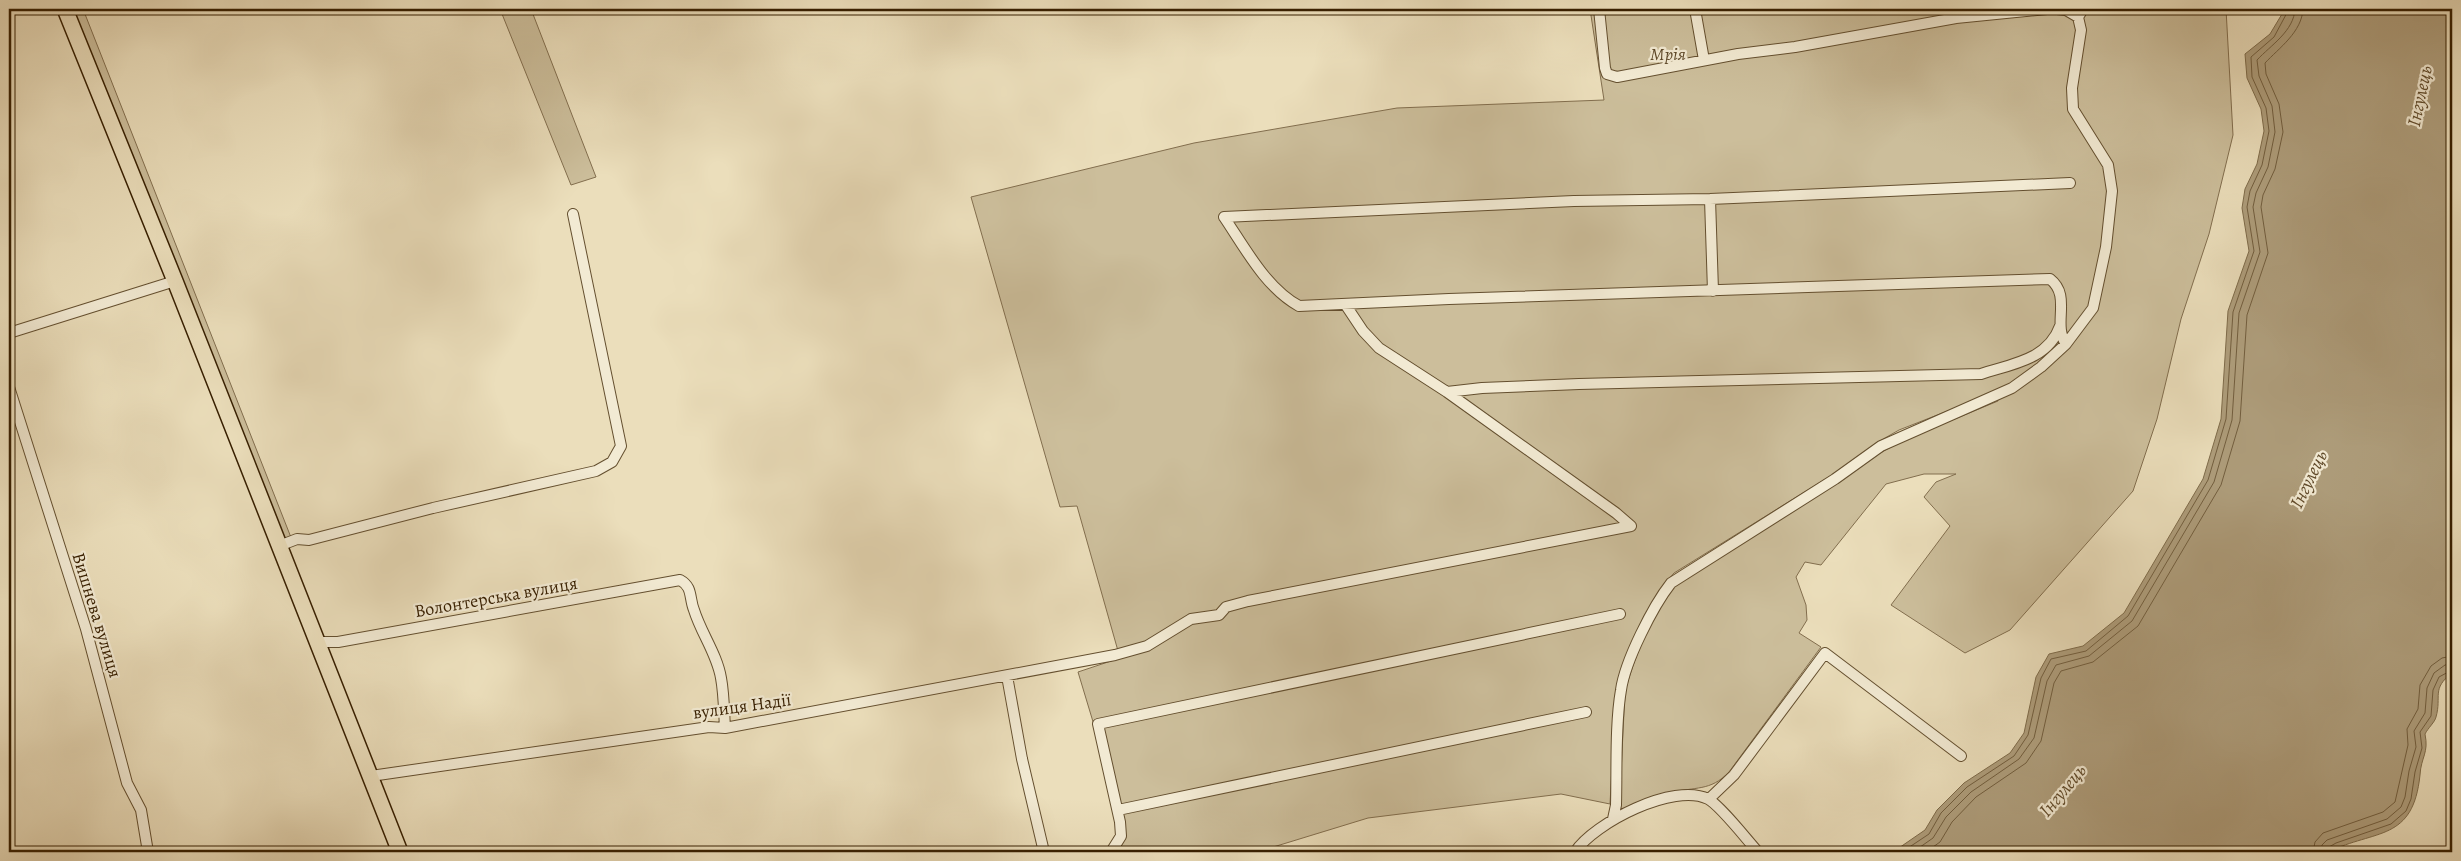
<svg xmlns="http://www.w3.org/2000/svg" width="2461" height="861" viewBox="0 0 2461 861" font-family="Alegreya,serif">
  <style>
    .green { fill: #ccbe9b; stroke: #826e4e }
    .water { fill: #ae9d7b; stroke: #7e6b4a }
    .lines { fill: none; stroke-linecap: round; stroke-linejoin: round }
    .shore { stroke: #725e3e; stroke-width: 1 }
    .street-casing { stroke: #644f2f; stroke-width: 12 }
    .primary-casing { stroke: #371f00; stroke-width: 18 }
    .street { stroke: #f2ead3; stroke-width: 10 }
    .primary { stroke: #ebdebb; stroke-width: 15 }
    .labels { text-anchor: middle; stroke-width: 4.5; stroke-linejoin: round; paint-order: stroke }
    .park-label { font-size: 18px; font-style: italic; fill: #5c4727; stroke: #f2ead3 }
    .street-label { font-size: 18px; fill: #371f00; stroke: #f2ead3 }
    .water-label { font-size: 19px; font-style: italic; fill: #614b2b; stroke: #f2ead3 }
  </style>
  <rect width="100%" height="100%" fill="#ebdebb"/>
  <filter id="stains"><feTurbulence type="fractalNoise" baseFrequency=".004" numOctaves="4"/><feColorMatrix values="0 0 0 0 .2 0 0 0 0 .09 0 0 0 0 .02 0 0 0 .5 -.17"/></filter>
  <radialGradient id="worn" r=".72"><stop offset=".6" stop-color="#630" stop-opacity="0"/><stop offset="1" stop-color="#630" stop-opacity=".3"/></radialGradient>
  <path class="green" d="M67 9H83L292 540 281 542Z
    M500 9H531L596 177 571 185Z
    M1590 9H2226L2233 135 2209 234 2181 319 2157 419 2133 491 2010 630 1965 653 1891 605 1950 526 1924 497 1936 482 1956 474H1924L1886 484 1821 565 1805 562 1796 577 1806 605 1807 620 1799 633 1821 647 1729 772C1710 792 1695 786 1671 793 1654 798 1636 806 1619 813L1625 692C1634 656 1652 617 1672 587L1871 458 1904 440 1998 401 1996 392 1899 430 1878 442 1832 475 1674 573 1667 581 1616 691 1610 804 1561 794 1368 818 1257 852H1122L1094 725 1078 672 1120 658 1077 506 1060 507 971 197 1194 143 1397 108 1604 100Z"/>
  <path class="water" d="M2285 9H2452V673C2431 689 2442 696 2436 717 2435 722 2428 728 2425 734 2429 753 2421 757 2420 775 2413 842 2376 829 2328 852H1893L1925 830 1937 810 1964 783 2010 753 2024 733 2036 677 2049 654 2083 646 2124 613 2203 479 2221 419 2228 311 2249 251 2242 208 2245 189 2257 164 2264 131 2261 109 2247 78 2245 54 2270 34Z"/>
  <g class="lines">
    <path class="shore" d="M1902 852 1929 834 1941 813 1967 787 2014 756 2028 735 2041 678 2051 659 2086 651 2128 616 2208 480 2226 419 2233 312 2254 251 2247 207 2250 191 2262 165 2269 131 2266 108 2252 77 2251 57 2274 37 2289 9
      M1913 852 1933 838 1946 817 1971 792 2019 759 2034 738 2047 681 2056 665 2089 656 2132 621 2214 482 2232 420 2239 313 2260 252 2253 207 2256 193 2268 167 2275 132 2272 106 2259 76 2257 60C2271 45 2294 31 2295 9
      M1926 852 1940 842 1952 822 1976 797 2026 763 2041 741 2054 683 2061 671 2093 662 2138 626 2221 485 2240 421 2247 315 2268 253 2261 207 2263 195 2275 169 2283 132 2279 104 2266 74 2265 63C2279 48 2302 32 2303 9
      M2313 852 2315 842 2323 833 2383 812 2395 802 2408 745 2407 729 2418 709 2420 685 2431 666 2442 658 2452 656
      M2321 852 2322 845 2327 840 2387 819 2401 807 2405 797 2409 771 2416 747 2414 731 2425 713 2427 688 2434 673 2445 665 2452 663
      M2327 852 2329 847 2336 843 2391 824 2406 811 2411 799 2415 772 2422 748 2420 732 2431 716 2433 690 2439 677 2452 670"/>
    <defs>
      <path id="street" d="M1599 9 1605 68 1607 74 1617 77 1738 54 1795 47 1956 18 2047 9
        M1695 9 1704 60
        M2057 9 2066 10 2078 17
        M1710 199 1713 291
        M1224 217C1245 248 1266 288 1299 306L1449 299 2050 279C2072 296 2052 324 2066 344
        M1224 217 1574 201 1710 199 2070 183
        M1345 304 1363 331 1379 348 1447 392 1482 388 1579 384 1981 374C2011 364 2048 360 2060 326
        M9 333 175 281
        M9 387 86 629 127 783 141 810 148 852
        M1447 392 1616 513 1631 526
        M279 546 297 539 309 540 433 508 596 471 612 462 621 446 573 214
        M318 642H338L680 580C693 587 689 598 694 610 701 633 717 654 721 678 724 694 724 712 725 728
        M1007 676 1022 759 1044 852
        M371 776 709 727 725 728 1115 655 1147 646 1191 619 1219 615 1226 607 1248 601 1631 526
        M1709 799 1734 775 1825 653 1961 756
        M1118 810 1586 712
        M1613 819 1616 805C1617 769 1615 724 1621 690 1625 661 1653 606 1671 583L1835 479 1881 446 2012 388 2041 367 2066 344 2093 308 2106 247 2112 191 2108 165 2073 109 2072 88 2081 30 2078 17 2083 9
        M1111 852 1121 836 1120 822 1098 724 1620 614
        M1575 852C1594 823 1674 782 1708 799 1720 805 1747 840 1758 852"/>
      <path id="primary" d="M65 9 175 281 400 852"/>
    </defs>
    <use href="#street" class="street-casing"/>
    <use href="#primary" class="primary-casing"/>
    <use href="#street" class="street"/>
    <use href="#primary" class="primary"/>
  </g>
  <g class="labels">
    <g class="park-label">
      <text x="1668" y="60">Мрія</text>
    </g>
    <g class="street-label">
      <text transform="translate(496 597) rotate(-10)" y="6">Волонтерська вулиця</text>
      <text transform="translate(97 615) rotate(73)" y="6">Вишнева вулиця</text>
      <text transform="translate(742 706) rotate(-8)" y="6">вулиця Надії</text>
    </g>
    <g class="water-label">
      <text transform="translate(2419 96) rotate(-78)" y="7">Інгулець</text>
      <text transform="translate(2308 479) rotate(-64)" y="7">Інгулець</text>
      <text transform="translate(2062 790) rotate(-50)" y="7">Інгулець</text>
    </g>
  </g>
  <rect width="2461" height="861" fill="none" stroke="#ebdebb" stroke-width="30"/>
  <rect x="10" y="10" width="2441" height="841" fill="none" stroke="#371f00" stroke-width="2.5"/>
  <rect x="15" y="15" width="2431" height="831" fill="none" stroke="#371f00"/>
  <rect width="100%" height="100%" filter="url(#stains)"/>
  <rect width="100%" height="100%" fill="url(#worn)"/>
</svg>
